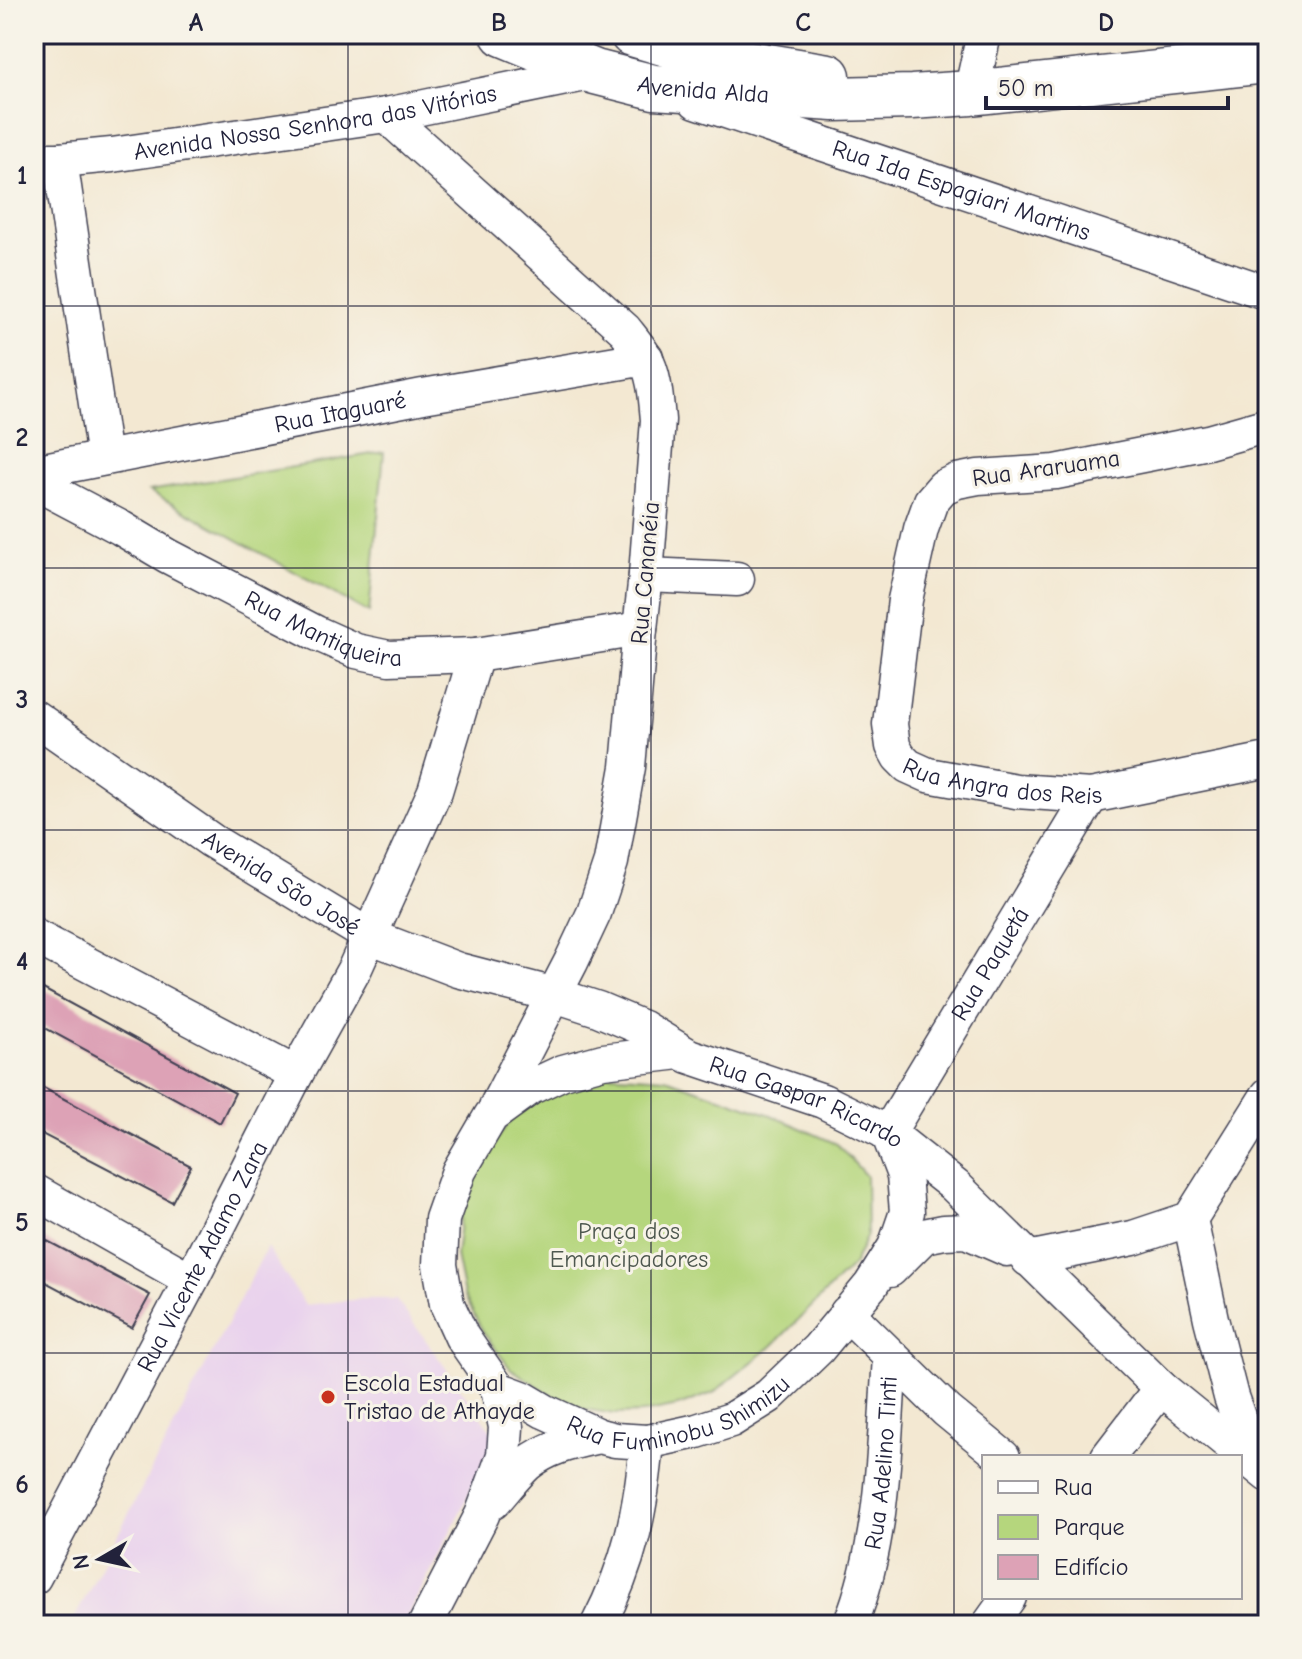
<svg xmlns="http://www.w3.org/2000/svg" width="1302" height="1659" viewBox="0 0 1302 1659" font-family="'Comic Neue',sans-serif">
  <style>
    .built { fill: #e9d2ed }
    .green { fill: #b5d67d; stroke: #6c7c5c; stroke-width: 2 }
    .building { fill: #dda2b6 }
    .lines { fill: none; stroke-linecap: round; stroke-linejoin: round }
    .street-casing { stroke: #414052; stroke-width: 37 }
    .secondary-casing { stroke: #414052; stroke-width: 47 }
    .street { stroke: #fff; stroke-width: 34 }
    .secondary { stroke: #fff; stroke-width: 44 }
    .grid { fill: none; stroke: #22223b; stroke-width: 2; stroke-opacity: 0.55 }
    .poi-dot { fill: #c8321e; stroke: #f7f3e8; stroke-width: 3 }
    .labels { text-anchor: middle; stroke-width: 6; stroke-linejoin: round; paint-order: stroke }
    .street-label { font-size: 24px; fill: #22223b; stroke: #f7f3e8 }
    .park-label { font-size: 24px; fill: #4e584f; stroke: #f7f3e8 }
    .poi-label { font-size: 24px; fill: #22223b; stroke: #f7f3e8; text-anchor: start }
    .neatline { fill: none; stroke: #22223b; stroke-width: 3 }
    .grid-label { font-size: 26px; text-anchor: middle; font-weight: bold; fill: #22223b }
  </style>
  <rect width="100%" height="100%" fill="#f7f3e8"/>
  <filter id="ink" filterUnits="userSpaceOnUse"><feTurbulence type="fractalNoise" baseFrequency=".0125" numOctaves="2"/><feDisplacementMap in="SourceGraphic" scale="16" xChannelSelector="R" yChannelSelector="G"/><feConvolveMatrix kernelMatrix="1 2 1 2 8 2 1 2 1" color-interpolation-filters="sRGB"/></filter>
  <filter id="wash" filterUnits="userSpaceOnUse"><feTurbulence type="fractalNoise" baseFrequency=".006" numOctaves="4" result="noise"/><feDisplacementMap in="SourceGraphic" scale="32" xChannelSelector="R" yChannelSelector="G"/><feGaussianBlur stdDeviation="1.8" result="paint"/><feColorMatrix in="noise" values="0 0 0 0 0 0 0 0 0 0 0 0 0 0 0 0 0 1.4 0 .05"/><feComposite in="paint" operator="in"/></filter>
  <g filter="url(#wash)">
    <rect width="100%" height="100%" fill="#f3e8d2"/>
    <path class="built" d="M267 1247 305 1305 362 1299H396L497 1439 403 1625H71Z"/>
    <path class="green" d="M384 452 369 613 149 491Z
      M604 1074 666 1078 771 1115 837 1144 866 1176 867 1235 854 1264 772 1346 713 1393 678 1406 643 1413 615 1414 583 1409 558 1399 510 1368 483 1332 464 1295 456 1256 462 1207 481 1160 515 1115 549 1092Z"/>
    <g id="blocks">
      <path class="building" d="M34 984 235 1093 220 1123 34 1022Z
        M34 1083 191 1166 172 1202 34 1130Z
        M34 1234 150 1295 132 1328 34 1276Z"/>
    </g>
  </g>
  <g filter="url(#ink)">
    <use href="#blocks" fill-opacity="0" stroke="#414052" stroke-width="2"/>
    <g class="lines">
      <defs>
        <g id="street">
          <path d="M971 93 984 34"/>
          <path id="s1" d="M696 101 1268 293"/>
          <path d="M386 115 625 330C632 339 639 347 644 356 655 375 656 399 658 420L646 575 640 629 628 767 611 862 594 913 571 962 496 1107"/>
          <path id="s2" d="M34 160H60L112 155 386 115 595 72"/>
          <path d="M60 160 104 458"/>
          <path id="s3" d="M1268 425 1208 442 1056 472 978 477 957 481 943 487 931 501 921 529 905 600 890 724 893 746 899 757 908 766 928 775 1016 791 1091 796 1268 760"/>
          <path id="s4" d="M34 472 423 396 646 358"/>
          <path id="s5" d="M34 482 121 528 168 556 316 633 356 651 389 658 476 655 640 629"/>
          <path d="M646 575 737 579"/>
          <path id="s6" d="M34 717 212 841 369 936 458 970 555 995 598 1009 643 1028 689 1056 823 1101 888 1133 955 1186 1161 1388 1268 1475"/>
          <path d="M34 936 296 1074"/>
          <path id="s7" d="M680 1052 603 1061 563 1072 531 1087 491 1116 459 1171 442 1219 440 1265 447 1304 462 1337 487 1373 498 1389 522 1398 544 1411 599 1436 615 1440 647 1442 697 1431 731 1420 769 1396 818 1349 871 1285 895 1247 907 1212 904 1175 888 1133 1091 796"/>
          <path d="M34 1191 191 1280"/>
          <path d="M1190 1219 1211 1319 1231 1397 1254 1462"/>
          <path d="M1028 1259 1133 1238 1190 1219 1268 1095"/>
          <path d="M890 1270 924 1236 944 1232 966 1231 1007 1249"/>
          <path d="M847 1313 947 1411 1003 1457"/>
          <path d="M1108 1457 1161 1388"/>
          <path d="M493 1502C504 1490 515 1475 527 1464 548 1447 573 1442 599 1436"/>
          <path id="s8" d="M34 1577 191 1280 296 1074 355 968 435 791 476 655"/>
          <path d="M425 1625 482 1515 504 1455 506 1427 498 1389"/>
          <path d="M598 1625C630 1563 641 1511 647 1442"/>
          <path id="s9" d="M850 1625C884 1541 884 1446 890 1357"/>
          <path d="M989 1625 1009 1597"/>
        </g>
        <g id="secondary">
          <path id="s10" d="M503 34 595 72 654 87 834 99 912 97 971 93 1268 61"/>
          <path d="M632 34 707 56 828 76"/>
        </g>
      </defs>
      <use href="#street" class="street-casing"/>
      <use href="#secondary" class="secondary-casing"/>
      <use href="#street" class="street"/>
      <use href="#secondary" class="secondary"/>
    </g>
  </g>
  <path class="grid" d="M348 34V1625M651 34V1625M954 34V1625M34 306H1268M34 568H1268M34 830H1268M34 1091H1268M34 1353H1268"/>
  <circle class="poi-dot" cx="328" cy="1397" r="8"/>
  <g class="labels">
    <g class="street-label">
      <text dy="8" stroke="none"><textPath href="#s10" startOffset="210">Avenida Alda</textPath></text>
      <text dy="8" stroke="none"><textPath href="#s2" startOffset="284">Avenida Nossa Senhora das Vitórias</textPath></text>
      <text dy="8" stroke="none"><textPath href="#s1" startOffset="280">Rua Ida Espagiari Martins</textPath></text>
      <text dy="8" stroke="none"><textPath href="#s4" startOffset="312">Rua Itaguaré</textPath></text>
      <text transform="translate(1046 468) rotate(-8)" y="8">Rua Araruama</text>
      <text transform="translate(645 573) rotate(-85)" y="8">Rua Cananéia</text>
      <text dy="8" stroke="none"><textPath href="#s5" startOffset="326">Rua Mantiqueira</textPath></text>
      <text dy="8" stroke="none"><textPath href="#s3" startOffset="722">Rua Angra dos Reis</textPath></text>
      <text dy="8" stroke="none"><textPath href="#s6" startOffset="298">Avenida São José</textPath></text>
      <text dy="8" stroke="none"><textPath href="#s7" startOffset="1308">Rua Paquetá</textPath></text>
      <text dy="8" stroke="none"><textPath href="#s6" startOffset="870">Rua Gaspar Ricardo</textPath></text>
      <text dy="8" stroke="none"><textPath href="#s8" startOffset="362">Rua Vicente Adamo Zara</textPath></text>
      <text dy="8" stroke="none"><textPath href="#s7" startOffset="700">Rua Fuminobu Shimizu</textPath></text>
      <text dy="8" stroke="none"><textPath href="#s9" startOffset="166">Rua Adelino Tinti</textPath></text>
    </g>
    <g class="park-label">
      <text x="629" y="1239">Praça dos<tspan x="629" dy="28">Emancipadores</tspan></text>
    </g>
    <g class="poi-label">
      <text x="344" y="1391">Escola Estadual<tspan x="344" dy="28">Tristao de Athayde</tspan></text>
    </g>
  </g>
  <rect width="1302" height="1659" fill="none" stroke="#f7f3e8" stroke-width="88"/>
  <rect x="982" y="1455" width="260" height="144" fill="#f7f3e8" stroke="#a29fa3" stroke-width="2"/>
  <rect x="998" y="1481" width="40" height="12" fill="#ffffff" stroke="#a29fa3" stroke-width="2"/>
  <text x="1054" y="1495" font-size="24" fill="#22223b">Rua</text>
  <rect x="998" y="1515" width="40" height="24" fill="#b5d67d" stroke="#a29fa3" stroke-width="2"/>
  <text x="1054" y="1535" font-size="24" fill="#22223b">Parque</text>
  <rect x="998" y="1555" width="40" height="24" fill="#dda2b6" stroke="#a29fa3" stroke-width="2"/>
  <text x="1054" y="1575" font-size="24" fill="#22223b">Edifício</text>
  <g transform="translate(100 1559) rotate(261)" stroke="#f7f3e8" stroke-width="6" paint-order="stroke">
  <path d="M0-6L14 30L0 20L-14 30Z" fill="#22223b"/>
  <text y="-12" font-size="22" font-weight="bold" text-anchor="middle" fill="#22223b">N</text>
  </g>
  <path d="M986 96v12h242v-12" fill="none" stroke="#22223b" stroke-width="4"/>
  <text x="998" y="96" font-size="24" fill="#22223b" stroke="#f7f3e8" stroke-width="6" paint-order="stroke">50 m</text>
  <rect x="44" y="44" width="1214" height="1571" class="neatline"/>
  <g class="grid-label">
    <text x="196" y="31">A</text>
    <text x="499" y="31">B</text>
    <text x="803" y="31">C</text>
    <text x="1106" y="31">D</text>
    <text x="22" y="184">1</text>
    <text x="22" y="446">2</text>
    <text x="22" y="708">3</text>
    <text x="22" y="970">4</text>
    <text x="22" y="1231">5</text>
    <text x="22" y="1493">6</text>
  </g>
</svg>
